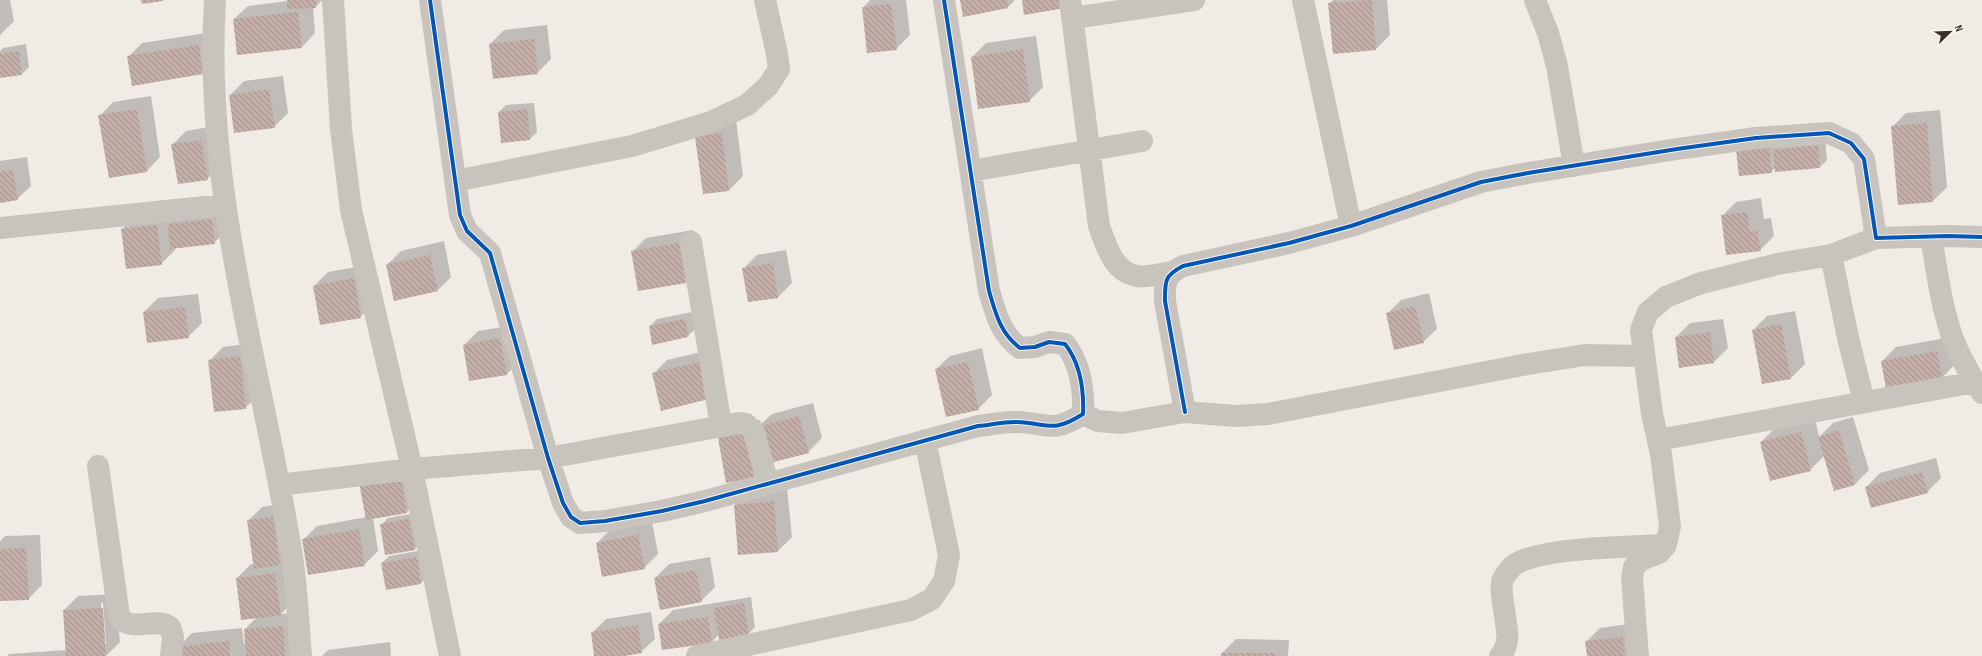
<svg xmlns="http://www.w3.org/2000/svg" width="1982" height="656" viewBox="0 0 1982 656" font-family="'Sofia Sans Condensed',sans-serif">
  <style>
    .shadow { fill: #0003; fill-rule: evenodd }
    .building { fill: url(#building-back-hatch) }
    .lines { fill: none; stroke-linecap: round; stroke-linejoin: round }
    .minor { stroke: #c9c3be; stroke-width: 22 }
    .cycleway-casing { stroke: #fbf5ee; stroke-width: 6 }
    .cycleway { stroke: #0057b8; stroke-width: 4 }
  </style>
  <defs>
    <pattern id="building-back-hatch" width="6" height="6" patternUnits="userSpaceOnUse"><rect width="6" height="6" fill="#c3afa7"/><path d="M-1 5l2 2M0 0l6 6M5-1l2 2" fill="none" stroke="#a08f88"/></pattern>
  </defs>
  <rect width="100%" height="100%" fill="#f0ebe5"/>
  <path class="shadow" d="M0 0H10L14 21 0 35Z
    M288 0H322L316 7H313L315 33 302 47 234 19 248 6 288 1Z
    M870 0H906L910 35 896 49 863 8Z
    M961 0H1015L1008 7Z
    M1333 0H1387L1390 35 1376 49 1334 53 1329 4Z
    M547 25 551 59 537 73 490 44 504 30Z
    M212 32 203 74 128 57 142 43Z
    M1036 36 1043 87 1029 101 972 57 986 43Z
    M26 44 29 67 22 74 0 77V51L3 48Z
    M283 76 288 113 274 127 230 95 244 81Z
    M151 96 160 157 147 171 100 116 113 102Z
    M534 103 537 132 530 139 502 142 499 112 506 105Z
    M1940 110 1947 187 1933 201 1899 204 1892 127 1906 113Z
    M736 120 743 176 729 190 696 137Z
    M215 126 221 165 207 179 172 145 186 131Z
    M1825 139 1827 160 1820 167 1775 168 1771 172 1737 150Z
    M27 157 31 186 17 199 0 202V161Z
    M1761 198 1764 219 1771 218 1774 236 1760 250 1722 216 1736 202Z
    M225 205 228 229 214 243 175 247V250L161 264 122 229 136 216 170 212 171 222 183 211Z
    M693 230 699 268 685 282 632 252 646 238Z
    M444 241 451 277 437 291 387 265 401 251Z
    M786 250 792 283 778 297 749 301 743 269 757 255Z
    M368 265 374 303 360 317 314 286 328 272Z
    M1429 293 1437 329 1423 342 1387 314 1401 300Z
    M198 294 202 323 188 337 144 312 158 298Z
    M1795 311 1805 364 1791 378 1753 330 1767 316Z
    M692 312 695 329 688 336 650 326 657 319Z
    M1723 319 1728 348 1714 362 1676 337 1690 323Z
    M514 325 521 360 507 374 464 345 478 331Z
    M1951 337 1955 364 1942 378 1882 361 1896 347Z
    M253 343 259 394 245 408 209 361 223 347Z
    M982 348 992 395 978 409 936 369 950 356Z
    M714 349 722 384 653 374 667 360Z
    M813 403 822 438 808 452 768 463 754 477 719 439 733 425 760 420 761 424 772 414Z
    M1853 417 1869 470 1855 484 1835 490 1824 456 1810 470 1761 442 1775 428 1815 419 1819 437 1833 423Z
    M1936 458 1941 478 1927 492 1866 487 1880 473Z
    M414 461 420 498 407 512 373 518 378 551 364 565 303 540 317 526 367 517Z
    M787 488 792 537 778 551 735 505 749 491Z
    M286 503 294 601 281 614 296 613 295 656H179L178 647 192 633 242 628 244 644H246L245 629 257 617 237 578 251 564H254L248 521 262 507Z
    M416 513 421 542 414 550 381 525 388 518Z
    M652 521 658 554 644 568 597 543 611 529Z
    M40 535 42 585 28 599 0 600V541L5 536Z
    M424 550 428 576 421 583 387 589 382 563 389 556Z
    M710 557 715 587 701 601 655 578 669 564Z
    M116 594 120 642 106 656H7L9 654 67 650 64 610 78 596ZM101 603H103L106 644H104Z
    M751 597 755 627 748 634H719L712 642 659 624 673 610Z
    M651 612 655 639 641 652 618 656H596L592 633 606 619Z
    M1636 623 1634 656H1588L1586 642 1600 628Z
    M1236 639 1289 640 1288 656H1222V653Z
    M390 642 391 656H322L328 650Z"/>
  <path class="building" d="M141 0H163V1L142 4Z
    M287 0H316V8L287 9Z
    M960 0H1007L1008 8 963 17Z
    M1022 0H1064L1065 8 1024 15Z
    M1372 0 1376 50 1333 54 1328 3Z
    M891 4 897 50 867 53 862 7Z
    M298 12 302 48 237 55 233 19Z
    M534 39 538 74 493 79 489 44Z
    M199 45 203 74 132 86 127 56Z
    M1023 49 1030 102 978 109 971 57Z
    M19 51 22 75 0 78V54Z
    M269 89 275 128 234 133 229 95Z
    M137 109 147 172 109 178 98 115Z
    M527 109 530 140 501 143 498 112Z
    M1927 123 1933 202 1898 205 1891 126Z
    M722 133 729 191 703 194 695 137Z
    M201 140 208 180 178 184 171 144Z
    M1818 145 1820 168 1775 172 1773 150Z
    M1769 147 1772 173 1739 176 1736 150Z
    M13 170 18 200 0 203V172Z
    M1747 212 1750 232 1757 231 1761 251 1726 255 1721 215Z
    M212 219 215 244 170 249 168 224Z
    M157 225 162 265 126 269 121 229Z
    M679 243 686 283 638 291 631 251Z
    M430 255 438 291 394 301 386 264Z
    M773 263 778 298 748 302 742 268Z
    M354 278 361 318 320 325 313 286Z
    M1415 306 1424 343 1394 350 1386 313Z
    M185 307 189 338 147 343 143 312Z
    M685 319 688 337 652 345 649 326Z
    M1781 324 1791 379 1762 384 1752 330Z
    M1710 332 1714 363 1679 368 1675 337Z
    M500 338 507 375 469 381 463 345Z
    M1937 351 1942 379 1886 389 1881 361Z
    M240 356 246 409 214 412 208 360Z
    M700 362 709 399 661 411 652 373Z
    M968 362 979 410 946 417 935 369Z
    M799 416 809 453 766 464 757 427Z
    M1839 430 1855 485 1834 491 1818 437Z
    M1801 432 1811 471 1770 481 1760 442Z
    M747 433 754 478 726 483 718 438Z
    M1922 472 1928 493 1871 508 1865 487Z
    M401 475 407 513 366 520 359 482Z
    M774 501 778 552 738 555 734 505Z
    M273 517 280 565 254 569 247 520Z
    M409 519 415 550 385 555 380 524Z
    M359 529 365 566 308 575 302 539Z
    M638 535 645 569 602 577 596 543Z
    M26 548 29 600 0 601V549Z
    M417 557 421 584 386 590 381 563Z
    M696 570 702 602 660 610 654 578Z
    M275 573 281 615 241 620 236 578Z
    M744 603 749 635 719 640 714 608Z
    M103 608 106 656H66L63 610Z
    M708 617 712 643 662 650 658 624Z
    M638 625 642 653 625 656H594L591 632Z
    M283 626 285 656H246L244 629Z
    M1623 637 1625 656H1587L1585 641Z
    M229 641 230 656H178L177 647Z
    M1221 653H1275V656H1221Z"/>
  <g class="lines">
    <path class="minor" d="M215 0C203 187 261 367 291 550 297 584 298 621 301 656
      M333 0 341 129 351 210 412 469 450 656
      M430 0 460 215 467 231 490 253 548 458 563 503 571 517 580 523 605 521 662 511 705 501 978 426C990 425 1002 422 1015 422 1047 422 1050 435 1083 414 1084 390 1080 363 1065 344L1049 342 1035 347 1020 348C1000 333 996 314 989 291L944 0
      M1070 0 1099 226C1106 245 1113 272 1137 276 1146 278 1161 274 1171 272
      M1303 0 1351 226
      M1535 0 1548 33 1557 66 1574 166
      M1073 18 1194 0
      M971 171 1142 141
      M455 181 632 146 711 122 747 105 768 86 779 69 777 54 765 0
      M0 228 224 205
      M1931 237C1937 271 1941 306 1953 339 1960 358 1971 376 1982 393
      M691 242 721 426
      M1831 255 1848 338 1864 402
      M1185 412 1165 301C1165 281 1164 276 1183 266L1289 243 1351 226 1481 182 1528 173 1677 149 1756 138 1829 133 1851 143 1864 159 1876 238 1948 236 1982 237
      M1083 414 1098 421 1122 423 1185 412 1236 416 1268 414 1528 364 1585 355 1644 356
      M1658 440 1975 382
      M98 466 119 616C130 634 154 616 170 627L173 637 171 656
      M279 485 412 469 548 458 739 423 746 424 754 432 768 484
      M697 656 911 610 932 599 944 581 949 555 925 440
      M1500 656C1512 643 1506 626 1504 610 1503 600 1499 585 1504 577 1507 573 1511 567 1514 565 1542 547 1627 547 1662 545
      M1638 656 1632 578 1634 567 1641 560 1659 553 1666 545 1670 526 1661 454 1652 414 1641 330 1648 312 1666 297 1701 283 1778 264 1831 255 1876 238"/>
    <defs>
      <path id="cycleway" d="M430 0 460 215 467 231 490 253 548 458 563 503 571 517 580 523 605 521 662 511 705 501 978 426C990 425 1002 422 1015 422 1047 422 1050 435 1083 414 1084 390 1080 363 1065 344L1049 342 1035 347 1020 348C1000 333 996 314 989 291L944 0
        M1185 412 1165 301C1165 281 1164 276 1183 266L1289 243 1351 226 1481 182 1528 173 1677 149 1756 138 1829 133 1851 143 1864 159 1876 238 1948 236 1982 237"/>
    </defs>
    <use href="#cycleway" class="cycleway-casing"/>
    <use href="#cycleway" class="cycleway"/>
  </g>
  <g transform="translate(1950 32) rotate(67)" stroke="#fbf5ee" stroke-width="3" paint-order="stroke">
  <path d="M0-3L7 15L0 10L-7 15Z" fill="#3b302b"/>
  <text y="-6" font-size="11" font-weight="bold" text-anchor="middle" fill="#3b302b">N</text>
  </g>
</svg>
